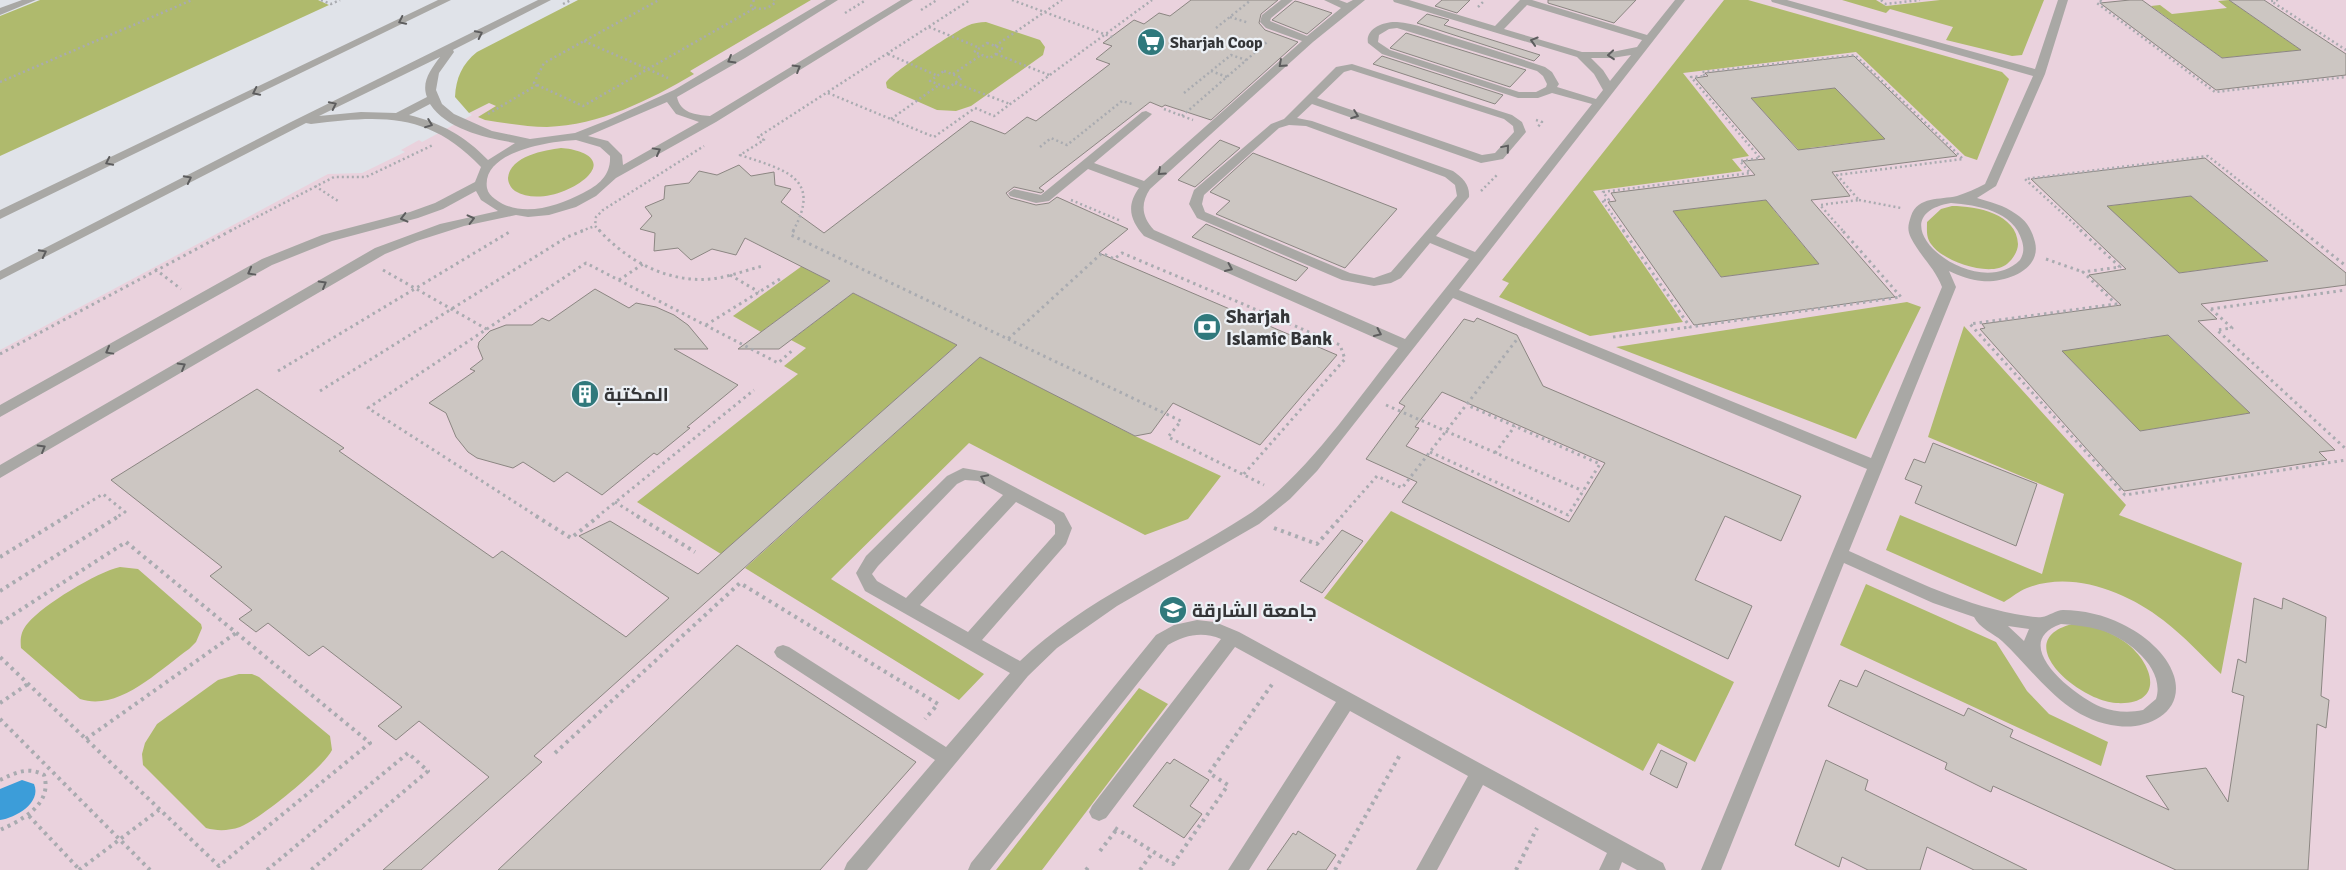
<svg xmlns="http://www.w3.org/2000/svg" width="2346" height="870" viewBox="0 0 2346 870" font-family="Signika,Cairo,sans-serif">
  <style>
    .education { fill: #ead2dd }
    .green { fill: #afba6d }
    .water { fill: #3c9dd9 }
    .building { fill: #ccc6c2; stroke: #8b8682; fill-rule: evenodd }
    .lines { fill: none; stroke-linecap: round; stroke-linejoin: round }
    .path-far2 { stroke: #a9abb0; stroke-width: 2.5; stroke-dasharray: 2 3; stroke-linecap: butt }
    .path-far1 { stroke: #a9abb0; stroke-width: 3; stroke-dasharray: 2.5 4; stroke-linecap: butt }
    .path { stroke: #a9abb0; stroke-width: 4; stroke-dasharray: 3 4.5; stroke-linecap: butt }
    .minor { fill: #a9a8a5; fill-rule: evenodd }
    .oneway { stroke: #5d5d5e }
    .labels { text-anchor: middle; stroke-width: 4.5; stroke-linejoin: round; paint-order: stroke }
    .far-poi-label { font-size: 16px; font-weight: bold; fill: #343537; stroke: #edf1f6; text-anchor: start }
    .poi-label { font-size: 19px; font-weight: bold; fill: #343537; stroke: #edf1f6; text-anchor: start }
  </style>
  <rect width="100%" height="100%" fill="#e0e3e9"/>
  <path class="education" d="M652 0H2346V870H0V350L328 174 362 173 405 152 401 150 419 140 422 142 472 115 469 113 489 103 494 105Z"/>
  <path class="green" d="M40 0H318L329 5 0 156V16Z
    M578 0H811L690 71 694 74C648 101 600 125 547 127 527 127 505 123 485 120L478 117 496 106 489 103 469 113 455 97C456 78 462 64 477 52Z
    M1724 0H1748L2002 72 2009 79 1977 160 1965 156 1856 52 1683 73 1749 156 1732 159 1742 171 1593 191 1683 322 1590 336 1499 297 1509 283 1502 280Z
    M1842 0H1876L1886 6 1940 0H2044L2022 55 2012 56 1946 40 1953 27 1890 9 1886 13Z
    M2229 0 2301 50 2222 58 2151 6 2160 5 2172 14 2227 8 2218 1Z
    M986 22 1040 40 1045 47 1043 55 971 106 956 111 937 110 887 88 886 83C889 74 955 32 967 26 973 23 980 22 986 22Z
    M1835 88 1895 148 1885 149 1875 140 1809 148 1806 158 1751 98Z
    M561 148C577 149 607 157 587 177 571 192 536 204 515 191 511 188 508 183 508 178 510 156 545 150 561 148Z
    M2191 196 2268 261 2163 275 2169 264 2116 215 2092 208Z
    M1782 198 1773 209 1813 257 1828 255 1834 262 1721 277 1673 211Z
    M1952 206C1977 206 2017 214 2018 244 2018 251 2013 259 2007 264 1990 278 1942 261 1931 244 1926 237 1927 230 1927 222L1941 209Z
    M802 266 830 281 761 332 733 316Z
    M853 293 957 345 721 554 637 502 798 374 784 366 806 348 791 340Z
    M1907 302 1921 307 1856 439 1616 347Z
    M1964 326 2126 505 2119 515 2242 563 2221 674C2202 656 2184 636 2163 620 2127 592 2072 570 2027 588 2019 591 2012 597 2004 602L1886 550 1900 515 2042 574 2064 494 1928 437Z
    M2158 326 2250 413 2140 431 2054 343 2077 348 2152 338Z
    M980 357 1135 436 1221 476 1188 519 1145 535 969 443 831 579 984 674 959 700 745 568Z
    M1391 511 1734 682 1695 762 1658 743 1643 771 1324 598Z
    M120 567 138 569 201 624 202 628 196 642 189 649C159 670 119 712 80 699L21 648C20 638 21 631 28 623 43 605 97 572 120 567Z
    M1866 584 1996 642 2027 691 2049 714 2108 742 2101 766 1840 645Z
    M2072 624C2091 625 2107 630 2122 640 2153 660 2168 706 2116 703 2079 701 2008 641 2072 624Z
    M239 674H252L259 677 330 736 332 750C323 768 259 820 240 827 228 831 217 831 206 828L143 765 142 754 145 743 157 724 218 680Z
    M1139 688 1168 704 1042 870H996Z"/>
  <path class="water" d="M22 780 34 784C42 803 15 818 0 820V789Z"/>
  <path class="building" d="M1191 0H1278L1261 14 1259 23 1265 30 1298 42 1211 120 1165 105 1162 107 1150 102 1039 188 1044 191 1041 193 1014 187 1006 193 1010 198 1036 205 1049 203 1057 197 1128 229 1099 253 1337 355 1260 445 1173 403 1151 433 1135 436 980 357 534 756 542 762 421 870H383L489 777 419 721 396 740 378 726 402 707 323 646 309 656 268 623 256 632 239 619 252 610 210 576 222 567 111 480 257 389 344 448 339 451 493 558 502 551 626 637 669 598 579 536 610 521 698 574 957 345 853 293 779 349H738L830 281 745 238 736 255 712 249 691 260 678 248 654 251 655 233 640 229 652 216 645 207 664 199 665 186 689 183 699 171 717 175 739 165 751 176 774 172 775 185 791 189 781 202 824 233 971 121 1005 134 1027 117 1036 121 1110 64 1096 59 1112 46 1103 43 1134 20 1144 24 1159 13 1170 16Z
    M1442 0H1470L1457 13 1435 6Z
    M1548 0H1636L1614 23 1548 3Z
    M2130 0H2142L2222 58 2301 50 2229 0H2264L2346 54V75L2216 90 2100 3Z
    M1295 1 1299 2 1332 13 1307 34 1272 20Z
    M1427 14 1449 20 1444 25 1540 55 1534 61 1417 23Z
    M1406 33 1526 70 1510 87 1390 48Z
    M1382 56 1503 95 1495 104 1373 64Z
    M1854 56 1957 156 1832 172 1850 196 1811 200 1895 297 1694 325 1608 202 1616 201 1611 193 1755 175 1743 161 1765 159 1695 78 1708 76 1705 73ZM1835 88 1885 139 1798 150 1751 98ZM1766 200 1819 264 1721 277 1673 211Z
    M1220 140 1240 148 1195 187 1178 180Z
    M1253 153 1397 209 1345 268 1216 214 1230 201 1210 192Z
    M2205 158 2346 273V285L2201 304 2217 319 2198 321 2335 450 2319 452 2327 460 2124 491 1980 329 1985 328 1982 324 2121 305 2089 275 2126 269 2031 179ZM2191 196 2268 261 2179 273 2107 206ZM2168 335 2250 413 2140 431 2062 351Z
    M1206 224 1308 268 1296 281 1192 237Z
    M595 289 629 308 636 303 656 307 674 315 688 325 708 349H674L738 385 687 427 690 428 657 455 654 453 602 495 567 472 554 482 523 462 513 468 477 458 468 452 456 437 446 413 429 403 475 371 470 369 483 359 478 347 479 342 490 331 506 325H532L542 318 549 321Z
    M1477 318 1517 335 1543 386 1801 496 1781 541 1725 516 1695 580 1752 606 1728 659 1402 502 1417 482 1366 459 1405 406 1399 403 1464 319 1474 322ZM1442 392 1605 463 1569 522 1406 446 1419 428 1415 427Z
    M1933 443 2037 484 2016 546 1915 503 1922 486 1905 479 1914 459 1925 463Z
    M1342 530 1363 541 1322 593 1300 581Z
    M2254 598 2282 609 2283 598 2326 617 2321 696 2329 700 2326 728 2317 724 2308 870H2176L1993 786 1991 792 1945 769 1947 763 1828 706 1840 680 1857 687 1865 670 1964 716 1968 708 2013 730 2010 737 2169 810 2146 776 2206 768 2228 802 2244 696 2232 692 2238 659 2246 663Z
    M737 645 916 762 820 870H498Z
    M1661 750 1687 763 1677 788 1650 774Z
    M1174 759 1209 780 1190 806 1202 814 1184 838 1133 806 1167 762 1170 764Z
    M1826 760 1868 780 1865 790 2027 870H1974L1927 847 1920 870H1868L1842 857 1839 867 1795 845Z
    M1298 831 1336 855 1326 870H1267L1293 833 1296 835Z"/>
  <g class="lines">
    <path class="path-far2" d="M321 0 331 4 340 0
      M754 0 751 6C760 11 767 9 775 3L774 0
      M1012 0 1112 37
      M1881 0 1886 4 1920 0
      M2100 0 2103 2 2097 3 2215 92 2346 77
      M2278 0 2271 1 2346 50
      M563 4 571 0
      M1478 7 1485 0
      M921 10 937 0
      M845 13 866 0
      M1230 17 1249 23
      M929 27 980 48
      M1216 28 1251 0
      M584 41 668 78
      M987 43 1003 49 990 58 974 52Z
      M995 46 1062 0
      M888 54 938 76
      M996 54 1049 75
      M944 71 962 78 948 88 930 81Z
      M1211 71 1227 77
      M953 74 981 55
      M0 82 192 0
      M955 83 1010 104
      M537 85 583 106 755 8
      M828 93 934 137 975 108 994 116 1152 0
      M1184 93 1231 55 1246 60
      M1164 109 1193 120
      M488 114 537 85 534 83 544 63 659 0
      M1182 116 1267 42
      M891 119 939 85
      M1536 120 1542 122 1537 128
      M1040 147 1051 138 1067 145 1122 101 1132 104
      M315 186 338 201
      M1481 191 1497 175
      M1071 200 1121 221
      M1859 200 1901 208
      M230 231 334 177H366L433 145
      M581 231 595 226
      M600 231 595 226 596 217 603 210 704 146
      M793 231C823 177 784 170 740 155L764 140 758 137 970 0
      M1624 231 1602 200H1609L1603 192 1750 173 1740 161 1760 158 1691 77 1705 76 1702 72 1855 55 1963 159 1837 175 1859 200 1820 205 1843 231
      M2082 231 2025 179 2208 156 2303 231"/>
    <path class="path-far1" d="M599 230C627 261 668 283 711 279 729 277 746 270 763 266
      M794 230 791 235 1008 339 1102 253 1114 259 1122 253 1340 345 1345 359 1243 475
      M1623 230 1690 327 1901 297 1842 230
      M2080 230 2120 267 2083 272 2116 304 1970 324 2125 495 2346 460
      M2301 230 2346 266
      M2046 259 2083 272
      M155 269 181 289
      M383 270 490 331
      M730 275 759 292
      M619 280 643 264
      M2211 309 2232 328 2217 330 2346 449
      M2211 309 2346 290
      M706 325 780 279
      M1613 337 1690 327
      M1008 339 1181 421 1168 437 1264 485
      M0 354 232 230
      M278 371 511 231
      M320 391 567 237 585 230
      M1386 405 1583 491
      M1430 452 1568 515 1600 464 1467 405
      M1495 453 1515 426
      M615 502 639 517
      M65 517 103 494 125 512 117 517
      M538 517 368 408 586 263 778 363 794 349
      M597 517 754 390
      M1341 517 1377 476 1402 488 1518 338"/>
    <path class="path" d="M536 516 571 538 599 516
      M637 516 695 552
      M1274 528 1317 544 1342 516
      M0 557 67 516
      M0 591 119 516
      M0 623 126 542 370 743 219 866 0 657
      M0 703 28 684
      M0 719 150 870
      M86 739 236 633
      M555 753 740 583 938 704 925 719
      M0 780C15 773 28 766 44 775 53 804 22 820 0 830
      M29 816 80 870
      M1115 828 1173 864 1228 785 1209 773 1273 683
      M1100 851 1117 829
      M79 870 159 810
      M267 870 408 753 428 771 311 870
      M1086 870 1090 865
      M1140 870 1153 852
      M1335 870 1401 753
      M1516 870 1537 828"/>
    <path class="minor" d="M22 0H36L0 15V8Z
      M438 0H451L0 219V210Z
      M538 0H551L453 50 454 52 439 73 436 90 442 104 454 114 492 131 530 139 575 133 608 120 674 90 826 0H838L745 58 677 97C680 113 696 115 710 116L901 0H913L716 122 616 178 596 196 576 207 549 215 528 217 516 215 464 226 417 241 385 254 0 478V465L375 248 440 224 498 211 481 200 476 191 443 209 418 218 332 241 272 265 0 417V405L262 259 322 235 410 212 435 203 475 182 481 167C429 112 382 115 311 124L306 123 0 280V271L291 122ZM440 57C431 69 421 82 427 97L396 113 361 112 319 116ZM667 102 676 114 699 122 623 165 622 155 608 141 588 136ZM430 104C447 130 487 138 515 143L488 160C465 136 441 123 409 115ZM576 140 600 147 610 156C611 175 599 185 583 193 558 206 521 219 495 199 491 196 488 193 487 188 481 151 552 141 576 140Z
      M1281 0H1293L1271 18 1270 21 1307 36 1341 8 1324 0H1339L1347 3 1353 0H1365L1313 42 1150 189C1140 204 1142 217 1154 230L1405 339 1469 259 1430 243 1401 278 1391 283 1374 286 1342 280 1197 218 1189 204 1194 190 1271 124 1284 119 1336 67 1352 64 1512 115 1522 122 1526 132 1503 159 1481 163 1312 104 1297 118 1312 121 1453 171C1463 178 1470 185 1469 197L1436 236 1475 252 1592 104 1552 93 1538 98H1518L1382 54 1368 43C1365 28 1385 21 1397 22 1415 23 1433 31 1449 36 1481 46 1513 56 1545 67L1552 72 1559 84 1557 87 1596 99 1603 90 1594 74 1577 57 1394 2 1393 0H1409L1495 26 1520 0H1532L1647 35 1675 0H1685L1459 290 1871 458 1942 287C1935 268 1920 256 1911 238 1907 230 1908 225 1911 216 1918 196 1940 200 1957 196 1966 193 1976 189 1985 184L2033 76 1772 2 1771 0H1787L2035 69 2058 0H2068L2045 74 1996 186 1977 198C1990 202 2004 205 2016 214 2026 220 2032 230 2035 242 2042 270 2005 283 1982 281 1971 280 1959 276 1949 271L1956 287 1849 551C1903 575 1957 603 2015 614 2023 615 2034 618 2042 617 2049 616 2056 610 2063 610 2083 610 2104 615 2122 624 2143 634 2167 653 2174 676 2185 712 2148 730 2118 726 2065 720 2038 675 2002 641 1993 633 1979 628 1974 617L1933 603 1844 563 1721 870H1701L1867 469 1453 298 1317 471 1290 499 1259 524 1117 606 1057 648 1028 676 867 870H844L847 863 935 760 777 657 774 652 777 647 783 645 789 647 946 747 1010 673 865 591 856 573 866 556 947 476 963 468 986 472 1064 513 1072 528 1066 544 982 640 1020 661C1086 598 1170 565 1246 516 1304 479 1355 402 1398 348L1144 236C1130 220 1126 206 1139 188L1088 169 1049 201 1036 203 1010 196 1008 193 1014 189 1041 195 1142 112 1146 111 1152 114 1150 116 1094 163 1144 181 1302 41 1266 28 1260 22 1262 15ZM1527 5 1642 40 1637 47 1612 52H1582L1504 29ZM1397 28 1537 71 1543 76 1547 84 1546 87 1536 92H1519L1390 50 1378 42 1379 35 1389 29ZM1631 55 1610 81 1603 70 1591 58H1612ZM1351 70 1504 119 1513 126 1514 132 1495 153 1482 155 1317 98 1344 72ZM1289 125 1306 126 1445 177 1455 185 1457 196 1391 272 1374 278 1350 273 1205 212 1202 204 1204 195 1279 128ZM1951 203C1977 205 2014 211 2022 241 2024 248 2024 253 2020 260 1975 305 1870 217 1951 203ZM965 480 978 481 1003 495 906 598 877 581 872 574 878 566 957 484ZM1016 502 1052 521 1055 525V534L968 632 920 605ZM2061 624C2074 625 2087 626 2100 630 2127 638 2166 668 2156 699L2143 710C2129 713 2114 712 2101 707 2074 696 2007 643 2061 624ZM2008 626 2029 629 2024 641Z
      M1197 620 1215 622 1239 632 1663 863 1666 870H1637L1622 862 1619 870H1599L1607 853 1483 785 1437 870H1416L1468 776 1350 711 1249 870H1228L1336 702 1235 647 1106 818 1099 821 1092 818 1089 812 1092 806 1221 639C1202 631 1185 635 1168 645L990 870H968L971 863 1156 635 1174 625Z"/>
  </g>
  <defs><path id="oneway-chevron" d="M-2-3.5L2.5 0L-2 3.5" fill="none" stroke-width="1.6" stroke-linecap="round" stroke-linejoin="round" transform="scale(1.25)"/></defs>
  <g class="oneway">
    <use href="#oneway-chevron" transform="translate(402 21) rotate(154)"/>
    <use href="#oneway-chevron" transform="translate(479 34) rotate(-26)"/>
    <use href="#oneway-chevron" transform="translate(1534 41) rotate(-163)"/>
    <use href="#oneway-chevron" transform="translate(1611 55) rotate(175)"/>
    <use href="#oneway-chevron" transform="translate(731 60) rotate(150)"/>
    <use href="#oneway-chevron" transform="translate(1282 64) rotate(138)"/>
    <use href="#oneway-chevron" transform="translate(797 68) rotate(-31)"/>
    <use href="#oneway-chevron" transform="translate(256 92) rotate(154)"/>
    <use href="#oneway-chevron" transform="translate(333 105) rotate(-26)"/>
    <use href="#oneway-chevron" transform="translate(1355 115) rotate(20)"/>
    <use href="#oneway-chevron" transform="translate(429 124) rotate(21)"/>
    <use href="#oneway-chevron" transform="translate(1506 148) rotate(-50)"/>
    <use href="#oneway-chevron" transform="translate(657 151) rotate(-29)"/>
    <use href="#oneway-chevron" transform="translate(109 162) rotate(154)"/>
    <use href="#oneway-chevron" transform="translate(1161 172) rotate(138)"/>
    <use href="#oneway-chevron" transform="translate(188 179) rotate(-27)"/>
    <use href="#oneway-chevron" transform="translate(404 218) rotate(166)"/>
    <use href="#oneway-chevron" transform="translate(471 219) rotate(-14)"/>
    <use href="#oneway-chevron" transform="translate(43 253) rotate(-27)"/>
    <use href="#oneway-chevron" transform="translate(1229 268) rotate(24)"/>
    <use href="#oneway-chevron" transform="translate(251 272) rotate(151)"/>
    <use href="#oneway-chevron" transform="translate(323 284) rotate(-30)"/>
    <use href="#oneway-chevron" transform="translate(1378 333) rotate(24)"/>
    <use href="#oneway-chevron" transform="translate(109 351) rotate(151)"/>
    <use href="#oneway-chevron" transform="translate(182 366) rotate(-30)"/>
    <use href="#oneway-chevron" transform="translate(42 448) rotate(-30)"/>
    <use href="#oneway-chevron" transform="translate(984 478) rotate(-154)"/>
  </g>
  <defs>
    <symbol id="supermarket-disc" viewBox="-11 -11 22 22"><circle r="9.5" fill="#30797c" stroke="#edf1f6"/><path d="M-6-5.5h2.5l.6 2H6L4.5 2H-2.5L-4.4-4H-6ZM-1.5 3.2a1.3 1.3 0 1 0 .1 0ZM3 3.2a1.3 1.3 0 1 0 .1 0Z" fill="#fff"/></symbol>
    <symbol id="bank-disc" viewBox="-11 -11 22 22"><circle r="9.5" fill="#30797c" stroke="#edf1f6"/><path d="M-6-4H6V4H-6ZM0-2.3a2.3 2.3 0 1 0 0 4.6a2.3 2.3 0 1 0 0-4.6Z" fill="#fff"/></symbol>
    <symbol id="building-disc" viewBox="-11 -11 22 22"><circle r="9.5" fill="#30797c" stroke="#edf1f6"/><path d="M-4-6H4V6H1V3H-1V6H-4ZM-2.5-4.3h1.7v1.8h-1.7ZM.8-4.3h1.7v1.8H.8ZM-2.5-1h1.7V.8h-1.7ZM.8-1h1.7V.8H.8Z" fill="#fff"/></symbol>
    <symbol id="university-disc" viewBox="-11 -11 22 22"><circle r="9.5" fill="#30797c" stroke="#edf1f6"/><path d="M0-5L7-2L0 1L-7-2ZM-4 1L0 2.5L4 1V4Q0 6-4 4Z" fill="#fff"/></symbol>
  </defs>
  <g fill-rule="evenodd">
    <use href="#supermarket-disc" x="1135" y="26" width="32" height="32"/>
    <use href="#bank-disc" x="1191" y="311" width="32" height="32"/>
    <use href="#building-disc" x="569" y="378" width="32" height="32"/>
    <use href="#university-disc" x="1157" y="594" width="32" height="32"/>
  </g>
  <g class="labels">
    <g class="far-poi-label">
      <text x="1170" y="48">Sharjah Coop</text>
    </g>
    <g class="poi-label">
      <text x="1226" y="323">Sharjah<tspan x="1226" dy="22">Islamic Bank</tspan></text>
      <text x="604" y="401">المكتبة</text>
      <text x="1192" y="617">جامعة الشارقة</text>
    </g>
  </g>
</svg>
